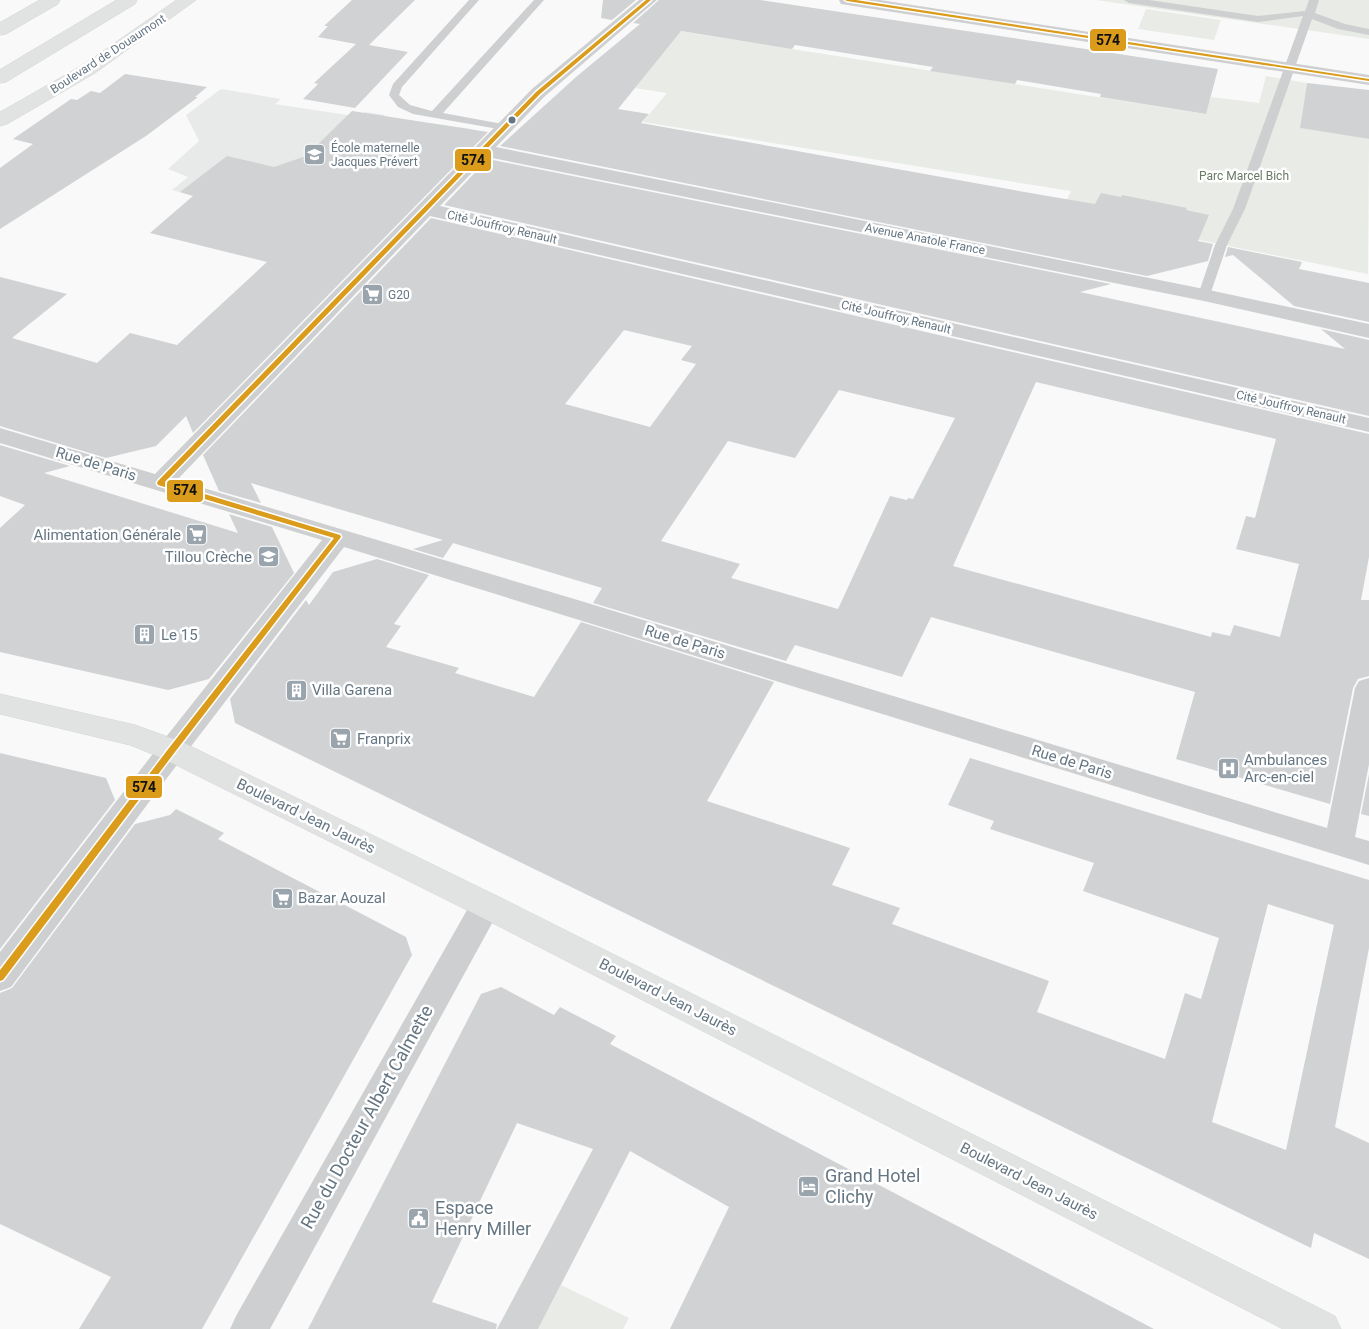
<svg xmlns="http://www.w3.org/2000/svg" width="1369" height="1329" viewBox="0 0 1369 1329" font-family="Roboto,sans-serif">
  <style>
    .built { fill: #e8e9e9 }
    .green { fill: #e8ebe6 }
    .building { fill: #d0d2d3; fill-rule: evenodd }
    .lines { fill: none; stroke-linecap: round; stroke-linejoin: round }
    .secondary-casing { stroke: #d5d6d7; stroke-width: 1 }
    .primary-casing { stroke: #d5d6d7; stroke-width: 1 }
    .trunk-casing { stroke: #d5d6d6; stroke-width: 1 }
    .service { fill: #cecfd0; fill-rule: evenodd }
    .minor { fill: #cecfd0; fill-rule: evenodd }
    .secondary { fill: #e1e2e2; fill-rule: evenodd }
    .primary { fill: #e1e2e2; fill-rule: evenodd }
    .trunk { fill: #e1e2e2; fill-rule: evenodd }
    .bus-1-casing { stroke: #fff; stroke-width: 3 }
    .bus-1 { fill: #da9c1a; fill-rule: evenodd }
    .bus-dot { fill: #657683; stroke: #fff; stroke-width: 2 }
    .labels { text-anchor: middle; stroke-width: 5; stroke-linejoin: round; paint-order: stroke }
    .far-street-label { font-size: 12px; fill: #657683; stroke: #fff }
    .far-poi-label { font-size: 12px; fill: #657683; stroke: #fff; text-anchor: start }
    .far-park-label { font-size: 12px; fill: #687a64; stroke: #fff }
    .street-label { font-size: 15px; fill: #657683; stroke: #fff }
    .poi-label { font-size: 15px; fill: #657683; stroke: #fff; text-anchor: start }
    .near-street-label { font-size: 18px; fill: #657683; stroke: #fff }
    .near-poi-label { font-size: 18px; fill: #657683; stroke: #fff; text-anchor: start }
    .line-badge { stroke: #fff; stroke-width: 2 }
    .pale-badge-label { font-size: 14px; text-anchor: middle; font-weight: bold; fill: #111 }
  </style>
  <rect width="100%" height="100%" fill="#f9f9f9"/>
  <path class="built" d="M221 89 281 99 275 104 360 117 365 112 385 115 382 118 426 125 430 123 471 129 396 205 197 197 172 190 188 177 168 169 199 141 186 115Z"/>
  <path class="green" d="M1096 0H1369V39Z
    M1146 9 1221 20 1214 40 1138 29Z
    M640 25 1205 114 1211 97 1259 103 1266 76 1307 83 1300 128 1369 139 1368 274 1209 242 1062 210 1071 191 643 122 667 93 635 88 646 74Z
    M561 1285 629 1318 623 1329H538Z"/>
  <path class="building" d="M352 0H415L369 45 408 52 355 108 303 99 318 84 314 83 356 44 318 37 328 26H324Z
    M603 0H636L612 20 601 18Z
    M659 0H760L1218 69 1206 114 1100 97 1101 94 1017 80 1015 84 930 71 933 67 795 45 792 49 681 31 618 109 649 114 641 123 1036 194 1095 204 1101 193 1121 197 1122 195 1187 208 1186 210 1209 215 1198 241 1213 244 1208 261 1147 276 500 146 576 77 640 24 633 23Z
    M125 74 207 87 195 97H198L146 136 0 229V168L33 144 13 139 71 99 77 100 91 91 100 93Z
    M1307 83 1369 90V139L1300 128Z
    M352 111 488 132 193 433 186 416 156 446 106 458 0 426V277L67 294 12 338 97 363 130 333 177 345 267 262 150 233 193 196 180 192 227 156 274 167 306 156Z
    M488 159 1111 284 1080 292 1345 349 1321 329 1369 340V416L444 205Z
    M431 218 1369 434V557L1361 600H1369V676L1358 679 1353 688 1330 804 1176 759 1195 692 1009 639 931 617 902 677 795 645 786 661 593 603 602 588 453 543 443 558 413 549 443 540 251 483 261 503 219 491 203 455ZM624 330 692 346 681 360 696 364 650 427 565 404ZM1036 382 1276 439 1255 518 1246 516 1236 549 1299 564 1280 637 1234 625 1230 636 1212 632 1211 637 953 566ZM839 390 955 418 913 499 908 498 907 500 890 496 838 609 731 578 740 564 661 541 728 441 795 458Z
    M1228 247 1302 262 1299 269 1369 283V322L1294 306 1233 255 1225 257Z
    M0 445 70 466 44 473 238 533 229 514 272 527 294 573 209 679 168 690 0 652V528L25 505 0 496Z
    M377 559 429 575 394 624 401 626 386 647 459 668 455 673 534 697 581 622 774 682 707 801 850 848 832 885 900 908 892 924 1049 981 1037 1012 1165 1059 1185 993 1201 999 1219 938 1083 891 1094 863 990 829 994 821 948 805 970 758 1369 880V948L1335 1127 1369 1143V1259L1314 1233 1311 1248 235 723 230 699 306 600 309 605 333 572ZM1268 904 1334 925 1286 1150 1212 1122Z
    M0 753 106 778 115 800 0 949Z
    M1369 774V816L1361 814Z
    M176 809 224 833 218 839 406 937 412 955 202 1329H79L111 1277 0 1224V993L12 988 135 824 170 815Z
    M501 987 554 1015 560 1007 616 1036 610 1044 1154 1329H670L729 1207 630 1151 538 1329H497L593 1149 517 1123 432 1302 497 1324 496 1329H308L481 994Z"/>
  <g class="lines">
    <defs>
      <path id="secondary" d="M177 0H196L95 73 7 124 0 126V112L83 65Z"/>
      <path id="primary" d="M0 694 135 725 182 742 497 896 1335 1316 1341 1329H1283L475 914 162 758 130 745 0 714Z"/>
      <path id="trunk" d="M40 0H60L58 4 6 34 0 35V23Z
        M117 0H137L135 4 6 82 0 83V70Z"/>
    </defs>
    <use href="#secondary" class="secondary-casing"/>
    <use href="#primary" class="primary-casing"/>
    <use href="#trunk" class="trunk-casing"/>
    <path class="service" d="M469 0H479L402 87 399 95 410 105 432 111 534 0H544L443 113 508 125 510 127 508 129 504 130 413 114 398 107 389 95 393 84Z
      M1124 0H1149L1258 16 1305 11 1309 0H1319L1315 13 1345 24 1369 29V35L1338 29 1312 19 1245 209 1227 245 1209 298H1199L1198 295 1215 245 1233 209 1303 16 1258 22 1129 3Z"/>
    <path class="minor" d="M639 0H657L544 97 496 147 1204 289 1369 324V338L1204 301 487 157 440 206 1369 418V432L430 216 177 480 581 601 1327 828 1355 688 1359 681 1369 678V764L1355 837 1369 841V865L344 547 182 758 11 987 0 991V952L162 742 322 540 0 443V428L155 474 532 89Z
      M839 0H880L1369 75V85L847 5 841 4Z
      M486 892 497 896 502 905 270 1329H230L236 1316 475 896Z"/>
    <use href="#secondary" class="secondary"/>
    <use href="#primary" class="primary"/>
    <use href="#trunk" class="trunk"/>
    <defs>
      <path id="bus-1" d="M646 0H651L540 94 165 482 340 535 341 537 175 752 3 980 0 981V970L169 748 334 538 158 485 157 483 158 481 536 92Z
        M845 0H856L1369 79V81L847 1Z"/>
    </defs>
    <use href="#bus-1" class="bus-1-casing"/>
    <use href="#bus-1" class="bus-1"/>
  </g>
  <defs>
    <symbol id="school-square" viewBox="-11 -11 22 22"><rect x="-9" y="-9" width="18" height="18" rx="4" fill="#99a4ac" stroke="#fff"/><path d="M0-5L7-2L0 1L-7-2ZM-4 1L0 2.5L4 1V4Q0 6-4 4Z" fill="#fff"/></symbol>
    <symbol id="supermarket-square" viewBox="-11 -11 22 22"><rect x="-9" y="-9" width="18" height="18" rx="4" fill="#99a4ac" stroke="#fff"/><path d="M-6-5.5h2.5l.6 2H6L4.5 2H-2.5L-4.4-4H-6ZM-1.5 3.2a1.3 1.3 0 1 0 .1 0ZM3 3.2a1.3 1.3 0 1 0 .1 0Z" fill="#fff"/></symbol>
    <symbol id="building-square" viewBox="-11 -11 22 22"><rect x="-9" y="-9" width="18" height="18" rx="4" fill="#99a4ac" stroke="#fff"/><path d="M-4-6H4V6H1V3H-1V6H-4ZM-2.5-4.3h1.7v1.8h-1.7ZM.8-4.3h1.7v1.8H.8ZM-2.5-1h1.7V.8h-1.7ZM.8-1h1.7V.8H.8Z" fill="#fff"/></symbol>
    <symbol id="hospital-square" viewBox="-11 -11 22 22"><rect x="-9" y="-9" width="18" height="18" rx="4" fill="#99a4ac" stroke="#fff"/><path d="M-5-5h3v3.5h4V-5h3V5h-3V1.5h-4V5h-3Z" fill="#fff"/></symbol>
    <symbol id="hotel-square" viewBox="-11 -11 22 22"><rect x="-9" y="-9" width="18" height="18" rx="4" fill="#99a4ac" stroke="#fff"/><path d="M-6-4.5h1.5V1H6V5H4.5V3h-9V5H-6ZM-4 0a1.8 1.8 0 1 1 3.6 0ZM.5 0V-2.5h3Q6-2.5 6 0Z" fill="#fff"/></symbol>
    <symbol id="civic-square" viewBox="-11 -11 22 22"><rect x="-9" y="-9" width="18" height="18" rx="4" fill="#99a4ac" stroke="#fff"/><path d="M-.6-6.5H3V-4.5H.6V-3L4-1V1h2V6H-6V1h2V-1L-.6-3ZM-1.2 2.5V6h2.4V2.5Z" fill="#fff"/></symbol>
  </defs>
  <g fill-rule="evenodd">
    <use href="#school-square" x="302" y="142" width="25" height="25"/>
    <use href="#supermarket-square" x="360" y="282" width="25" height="25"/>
    <use href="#supermarket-square" x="184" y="522" width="25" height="25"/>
    <use href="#school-square" x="256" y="544" width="25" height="25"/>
    <use href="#building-square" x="132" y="622" width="25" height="25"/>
    <use href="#building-square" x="284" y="678" width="25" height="25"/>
    <use href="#supermarket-square" x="328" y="726" width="25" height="25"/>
    <use href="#hospital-square" x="1216" y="756" width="25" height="25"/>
    <use href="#supermarket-square" x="270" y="886" width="25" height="25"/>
    <use href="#hotel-square" x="796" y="1174" width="25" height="25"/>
    <use href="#civic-square" x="406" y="1206" width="25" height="25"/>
  </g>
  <circle class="bus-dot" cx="512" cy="120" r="4.5"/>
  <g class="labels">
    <g class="far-street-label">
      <text transform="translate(108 54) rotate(-33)" y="4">Boulevard de Douaumont</text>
      <text transform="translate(502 227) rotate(13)" y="4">Cité Jouffroy Renault</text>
      <text transform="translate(925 239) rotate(11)" y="4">Avenue Anatole France</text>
      <text transform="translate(896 317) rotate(13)" y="4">Cité Jouffroy Renault</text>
      <text transform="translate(1291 407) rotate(13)" y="4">Cité Jouffroy Renault</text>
    </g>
    <g class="far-poi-label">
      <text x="331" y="152">École maternelle<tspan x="331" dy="14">Jacques Prévert</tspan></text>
      <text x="388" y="299">G20</text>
    </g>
    <g class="far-park-label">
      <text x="1244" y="180">Parc Marcel Bich</text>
    </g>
    <g class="street-label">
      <text transform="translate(96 464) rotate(17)" y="5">Rue de Paris</text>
      <text transform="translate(685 642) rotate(17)" y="5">Rue de Paris</text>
      <text transform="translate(1072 762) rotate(17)" y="5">Rue de Paris</text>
      <text transform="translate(306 816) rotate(26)" y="5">Boulevard Jean Jaurès</text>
      <text transform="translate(668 997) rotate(27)" y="5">Boulevard Jean Jaurès</text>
      <text transform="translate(1029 1181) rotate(27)" y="5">Boulevard Jean Jaurès</text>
    </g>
    <g class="poi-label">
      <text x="181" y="540" text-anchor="end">Alimentation Générale</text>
      <text x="252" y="562" text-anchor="end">Tillou Crèche</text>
      <text x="161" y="640">Le 15</text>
      <text x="312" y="695">Villa Garena</text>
      <text x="357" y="744">Franprix</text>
      <text x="1244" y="765">Ambulances<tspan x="1244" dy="17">Arc-en-ciel</tspan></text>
      <text x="298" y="903">Bazar Aouzal</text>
    </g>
    <g class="near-street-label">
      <text transform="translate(367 1117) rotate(-61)" y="6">Rue du Docteur Albert Calmette</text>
    </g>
    <g class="near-poi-label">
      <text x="825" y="1182">Grand Hotel<tspan x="825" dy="21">Clichy</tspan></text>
      <text x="435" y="1214">Espace<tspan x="435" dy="21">Henry Miller</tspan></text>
    </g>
  </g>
  <g class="line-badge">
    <rect x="1089" y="28" width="38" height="24" rx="5" fill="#da9c1a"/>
    <rect x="454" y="148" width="38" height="24" rx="5" fill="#da9c1a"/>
    <rect x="166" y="479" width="38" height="24" rx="5" fill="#da9c1a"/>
    <rect x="125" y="775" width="38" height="24" rx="5" fill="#da9c1a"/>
  </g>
  <g class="pale-badge-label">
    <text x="1108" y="45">574</text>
    <text x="473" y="165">574</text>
    <text x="185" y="495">574</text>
    <text x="144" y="792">574</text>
  </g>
</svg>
